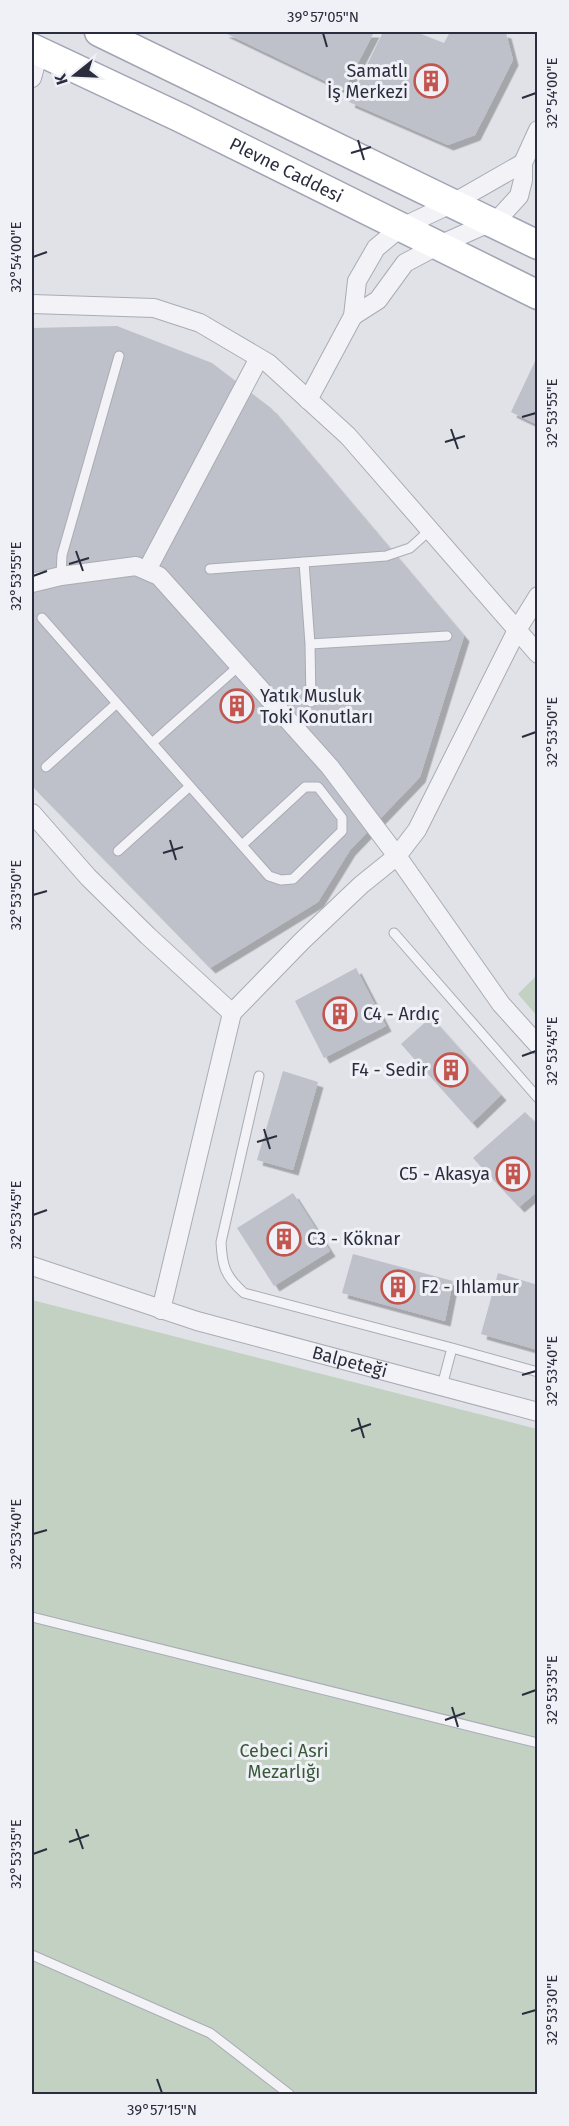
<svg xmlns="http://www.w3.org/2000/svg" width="569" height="2126" viewBox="0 0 569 2126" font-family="'Fira Sans',sans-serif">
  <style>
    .green { fill: #c3d1c2 }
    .building { fill: #bec0ca; filter: url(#shadow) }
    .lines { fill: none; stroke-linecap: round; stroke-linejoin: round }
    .service-casing { stroke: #a9acb5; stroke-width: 11 }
    .minor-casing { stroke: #a9acb5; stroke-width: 20 }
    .primary-casing { stroke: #a0a4b3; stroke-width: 31 }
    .service { stroke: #f3f3f7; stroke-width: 9 }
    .minor { stroke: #f3f3f7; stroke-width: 18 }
    .primary { stroke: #fff; stroke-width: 28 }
    .ticks { fill: none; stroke: #2a2d3e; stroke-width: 2 }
    .labels { text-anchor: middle; stroke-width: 6; stroke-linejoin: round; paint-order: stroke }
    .poi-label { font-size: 18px; fill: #2a2d3e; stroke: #f0f1f6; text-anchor: start }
    .street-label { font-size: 18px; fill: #2a2d3e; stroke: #f0f1f6 }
    .park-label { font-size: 18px; fill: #385939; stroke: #f0f1f6 }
    .neatline { fill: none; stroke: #2a2d3e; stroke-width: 2 }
    .ticks-label { font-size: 15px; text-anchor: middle; fill: #2a2d3e }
  </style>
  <defs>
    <filter id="shadow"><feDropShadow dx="5.5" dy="5.5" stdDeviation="0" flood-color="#0004"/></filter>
  </defs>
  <rect width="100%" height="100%" fill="#e0e2e8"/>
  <path class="green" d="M537 975V1016L518 994Z
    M32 1300 537 1429V2094H32Z"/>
  <path class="building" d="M223 32H374L344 90Z
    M383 32H416L444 43 450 32H501L506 33 513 60 475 135 448 145 349 102Z
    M117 326 212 363 271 408 464 636 420 777 350 850 318 902 210 968 32 786V328Z
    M538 355V425L511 412Z
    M356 968 386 1026 324 1058 295 1001Z
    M431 1017 501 1095 472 1123 401 1044Z
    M283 1071 318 1082 293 1170 257 1160Z
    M525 1112 538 1125V1191L519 1207 473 1158Z
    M293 1193 330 1251 274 1286 237 1228Z
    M353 1254 453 1281 445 1321 342 1293Z
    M498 1273 538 1285V1350L481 1334Z"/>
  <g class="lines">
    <defs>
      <path id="service" d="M304 562 310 644 311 702
        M210 569 386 556 410 548 430 530
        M61 576 62 555 119 356
        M42 618 269 876 281 880 293 879 342 831V818L318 787H305L242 845
        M310 644 447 636
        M152 743 240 665
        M46 767 117 703
        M118 851 190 786
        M394 933 538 1098
        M259 1076 221 1242C222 1266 225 1276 244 1293L452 1348
        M442 1386 452 1348 538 1372
        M32 1617 538 1743
        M32 1955 210 2033 289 2094"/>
      <g id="minor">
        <path d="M32 78 39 52"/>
        <path d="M32 304 154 308 200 323 268 363 348 436 538 654"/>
        <path d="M353 316 378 300 405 263 437 246 498 219 519 196 523 180V163L538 130"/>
        <path d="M308 400 353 316 357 281 376 248 400 228 453 203 523 163"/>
        <path d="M147 570 259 358"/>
        <path d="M32 583 61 576 136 566 159 576 330 767 397 856 501 1004 538 1045"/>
        <path d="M32 813 88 877 148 936 232 1013 161 1310"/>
        <path d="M232 1013 302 941 361 885 397 856 417 830 517 630 538 596"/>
        <path id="s1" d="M32 1266 197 1321 538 1412"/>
      </g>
      <g id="primary">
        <path d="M99 32 538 245"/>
        <path id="s2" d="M32 48 181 118 538 295"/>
      </g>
    </defs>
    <use href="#service" class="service-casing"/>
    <use href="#minor" class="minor-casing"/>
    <use href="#primary" class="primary-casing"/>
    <use href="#service" class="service"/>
    <use href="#minor" class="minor"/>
    <use href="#primary" class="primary"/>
  </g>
  <path class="ticks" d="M323 33 327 47M522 98 536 93M358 140 364 160M351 153 371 147M33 257 47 252M522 417 536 413M451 429 458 449M445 442 465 436M76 551 83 571M69 564 89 558M33 576 47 571M522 737 536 732M170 840 176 860M163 853 183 847M33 895 47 891M522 1056 536 1051M264 1129 270 1149M257 1142 277 1136M33 1215 47 1210M522 1375 536 1371M358 1418 364 1438M351 1431 371 1424M33 1534 47 1530M522 1695 536 1690M452 1707 458 1727M445 1720 465 1713M76 1829 83 1849M69 1842 89 1835M33 1854 47 1849M522 2014 536 2010M157 2079 162 2093"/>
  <defs>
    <symbol id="building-ring" viewBox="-11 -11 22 22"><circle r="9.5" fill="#f0f1f6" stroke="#c3554f" stroke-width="1.5"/><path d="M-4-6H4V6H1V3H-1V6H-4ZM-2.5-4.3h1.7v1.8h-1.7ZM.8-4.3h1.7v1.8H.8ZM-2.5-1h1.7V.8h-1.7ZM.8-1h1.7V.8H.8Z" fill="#c3554f"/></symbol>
  </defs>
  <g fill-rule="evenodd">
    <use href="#building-ring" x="412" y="62" width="38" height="38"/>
    <use href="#building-ring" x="218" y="687" width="38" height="38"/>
    <use href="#building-ring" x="321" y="995" width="38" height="38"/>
    <use href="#building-ring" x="432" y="1051" width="38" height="38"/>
    <use href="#building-ring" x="494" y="1155" width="38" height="38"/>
    <use href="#building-ring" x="265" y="1220" width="38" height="38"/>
    <use href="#building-ring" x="379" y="1268" width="38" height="38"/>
  </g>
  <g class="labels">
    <g class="poi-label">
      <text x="408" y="77" text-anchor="end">Samatlı<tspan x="408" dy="21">İş Merkezi</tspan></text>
      <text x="260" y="702">Yatık Musluk<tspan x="260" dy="21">Toki Konutları</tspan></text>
      <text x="363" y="1020">C4 - Ardıç</text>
      <text x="428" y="1076" text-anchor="end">F4 - Sedir</text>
      <text x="490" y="1180" text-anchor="end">C5 - Akasya</text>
      <text x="307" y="1245">C3 - Köknar</text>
      <text x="421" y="1293">F2 - Ihlamur</text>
    </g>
    <g class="street-label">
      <text dy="6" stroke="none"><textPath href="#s2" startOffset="282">Plevne Caddesi</textPath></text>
      <text dy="6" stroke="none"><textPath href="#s1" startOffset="332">Balpeteği</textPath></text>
    </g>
    <g class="park-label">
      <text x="284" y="1757">Cebeci Asri<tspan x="284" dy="21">Mezarlığı</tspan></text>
    </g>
  </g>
  <rect width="569" height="2126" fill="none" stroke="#f0f1f6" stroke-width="66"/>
  <g transform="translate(75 75) rotate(252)" stroke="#f0f1f6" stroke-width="4.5" paint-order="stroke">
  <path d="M0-4.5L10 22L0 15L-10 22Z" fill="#2a2d3e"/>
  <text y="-9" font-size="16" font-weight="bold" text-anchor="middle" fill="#2a2d3e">K</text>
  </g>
  <rect x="33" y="33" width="503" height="2060" class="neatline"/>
  <g class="ticks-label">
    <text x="323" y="22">39°57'05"N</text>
    <text transform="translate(552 93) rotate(-90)" y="5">32°54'00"E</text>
    <text transform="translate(16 257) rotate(-90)" y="5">32°54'00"E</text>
    <text transform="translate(552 413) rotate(-90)" y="5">32°53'55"E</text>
    <text transform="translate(16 576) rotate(-90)" y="5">32°53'55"E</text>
    <text transform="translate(552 732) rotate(-90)" y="5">32°53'50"E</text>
    <text transform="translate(16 895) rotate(-90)" y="5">32°53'50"E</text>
    <text transform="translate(552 1051) rotate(-90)" y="5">32°53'45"E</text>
    <text transform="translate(16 1215) rotate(-90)" y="5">32°53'45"E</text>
    <text transform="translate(552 1371) rotate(-90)" y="5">32°53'40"E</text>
    <text transform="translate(16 1534) rotate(-90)" y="5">32°53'40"E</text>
    <text transform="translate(552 1690) rotate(-90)" y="5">32°53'35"E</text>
    <text transform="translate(16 1854) rotate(-90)" y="5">32°53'35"E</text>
    <text transform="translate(552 2010) rotate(-90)" y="5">32°53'30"E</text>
    <text x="162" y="2115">39°57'15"N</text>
  </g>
</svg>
